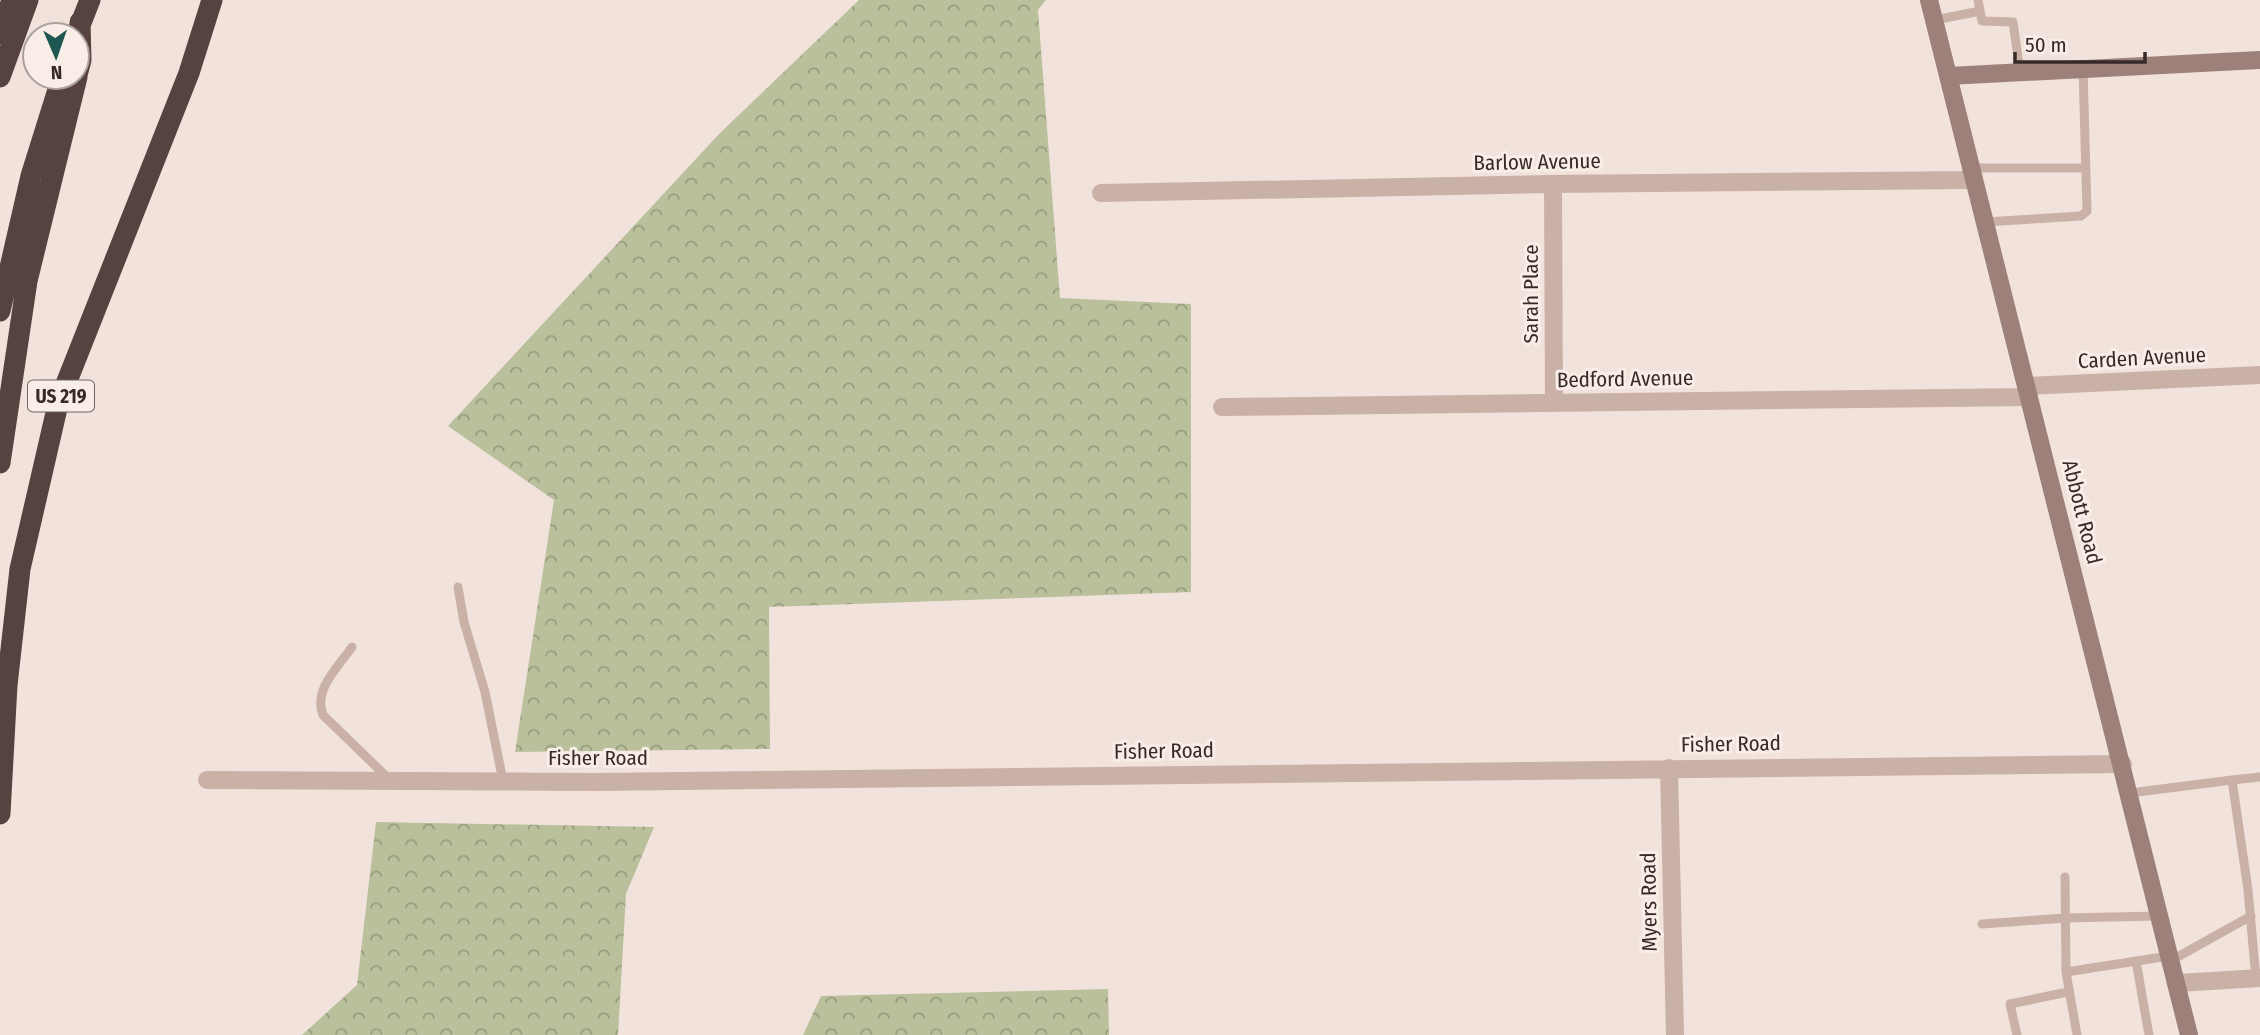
<svg xmlns="http://www.w3.org/2000/svg" width="2260" height="1035" viewBox="0 0 2260 1035" font-family="'Fira Sans Condensed',sans-serif">
  <style>
    .forest { fill: url(#forest-crowns) }
    .lines { fill: none; stroke-linecap: round; stroke-linejoin: round }
    .lane { stroke: #c9b1a7; stroke-width: 9 }
    .street { stroke: #c9b1a7; stroke-width: 18 }
    .secondary { stroke: #9c8079; stroke-width: 18 }
    .highway { stroke: #56433f; stroke-width: 21 }
    .labels { text-anchor: middle; stroke-width: 6; stroke-linejoin: round; paint-order: stroke }
    .shield { fill: #f9eee7; stroke: #706561; stroke-width: 2 }
    .shield-label { font-size: 19px; font-weight: bold; fill: #352a28 }
    .street-label { font-size: 21px; fill: #352a28; stroke: #f9eee7 }
  </style>
  <defs>
    <pattern id="forest-crowns" width="20" height="18" patternUnits="userSpaceOnUse" patternTransform="scale(1.75)"><rect width="20" height="18" fill="#b9c09b"/><path d="M2 6a3 3 0 1 1 6 0M12 15a3 3 0 1 1 6 0" fill="none" stroke="#979c7e"/></pattern>
  </defs>
  <rect width="100%" height="100%" fill="#f1e3db"/>
  <path class="forest" d="M859 0H1046L1038 10 1060 298 1191 304V592L769 607 770 749 515 752 554 500 448 426 720 133Z
    M376 822 654 827 626 894 618 1035H302L357 985Z
    M1108 989 1109 1035H803L821 996Z"/>
  <g class="lines">
    <path class="lane" d="M1978 0 1982 21 2013 22 2020 72
      M1935 20 1980 11
      M1971 168H2085
      M1985 222 2081 216 2087 211 2083 69
      M458 587 464 622 485 692 503 781
      M352 647C338 667 313 690 323 715L390 780
      M2232 780 2260 777
      M2130 793 2232 780 2248 890 2256 979
      M2065 877 2066 972 2077 1035
      M1982 924 2065 918 2159 916
      M2172 960 2251 916
      M2136 961 2149 1035
      M2066 972 2169 956
      M2017 1035 2010 1004 2068 992"/>
    <path class="street" d="M1553 184 1554 403
      M1101 193 1553 184 1974 180
      M2027 386 2260 375
      M1222 407 2029 397
      M1669 768 1675 1035
      M207 780 596 782 2123 764
      M2178 983 2260 978"/>
    <path class="secondary" d="M1929 0 2189 1035
      M1948 76 2260 60"/>
    <path class="highway" d="M77 33 90 0
      M0 34 12 0
      M77 75 81 60 80 22
      M0 77 28 0
      M0 311 31 176 62 77
      M0 463 27 281 77 77
      M0 814 7 685 20 569 58 404 189 73 212 0"/>
  </g>
  <g class="labels">
    <rect class="shield" x="28" y="380.5" width="66" height="31" rx="5"/>
    <g class="shield-label">
      <text x="61" y="403">US 219</text>
    </g>
    <g class="street-label">
      <text transform="translate(1537 162) rotate(-1)" y="7">Barlow Avenue</text>
      <text transform="translate(1531 294) rotate(-90)" y="7">Sarah Place</text>
      <text transform="translate(2142 358) rotate(-3)" y="7">Carden Avenue</text>
      <text transform="translate(1625 379) rotate(-1)" y="7">Bedford Avenue</text>
      <text transform="translate(2082 512) rotate(76)" y="7">Abbott Road</text>
      <text transform="translate(1731 744) rotate(-1)" y="7">Fisher Road</text>
      <text transform="translate(1164 751) rotate(-1)" y="7">Fisher Road</text>
      <text x="598" y="765">Fisher Road</text>
      <text transform="translate(1649 902) rotate(-91)" y="7">Myers Road</text>
    </g>
  </g>
  <g transform="translate(56 56) rotate(178)"><circle r="33" fill="#f9eee7" stroke="#aba09b" stroke-width="2"/>
  <path d="M0-5L12 26L0 18L-12 26Z" fill="#1e5651"/>
  <text y="-10" font-size="19" font-weight="bold" text-anchor="middle" fill="#352a28">N</text>
  </g>
  <path d="M2015 52v10h130v-10" fill="none" stroke="#352a28" stroke-width="3.5"/>
  <text x="2025" y="52" font-size="21" fill="#352a28" stroke="#f9eee7" stroke-width="5" paint-order="stroke">50 m</text>
</svg>
